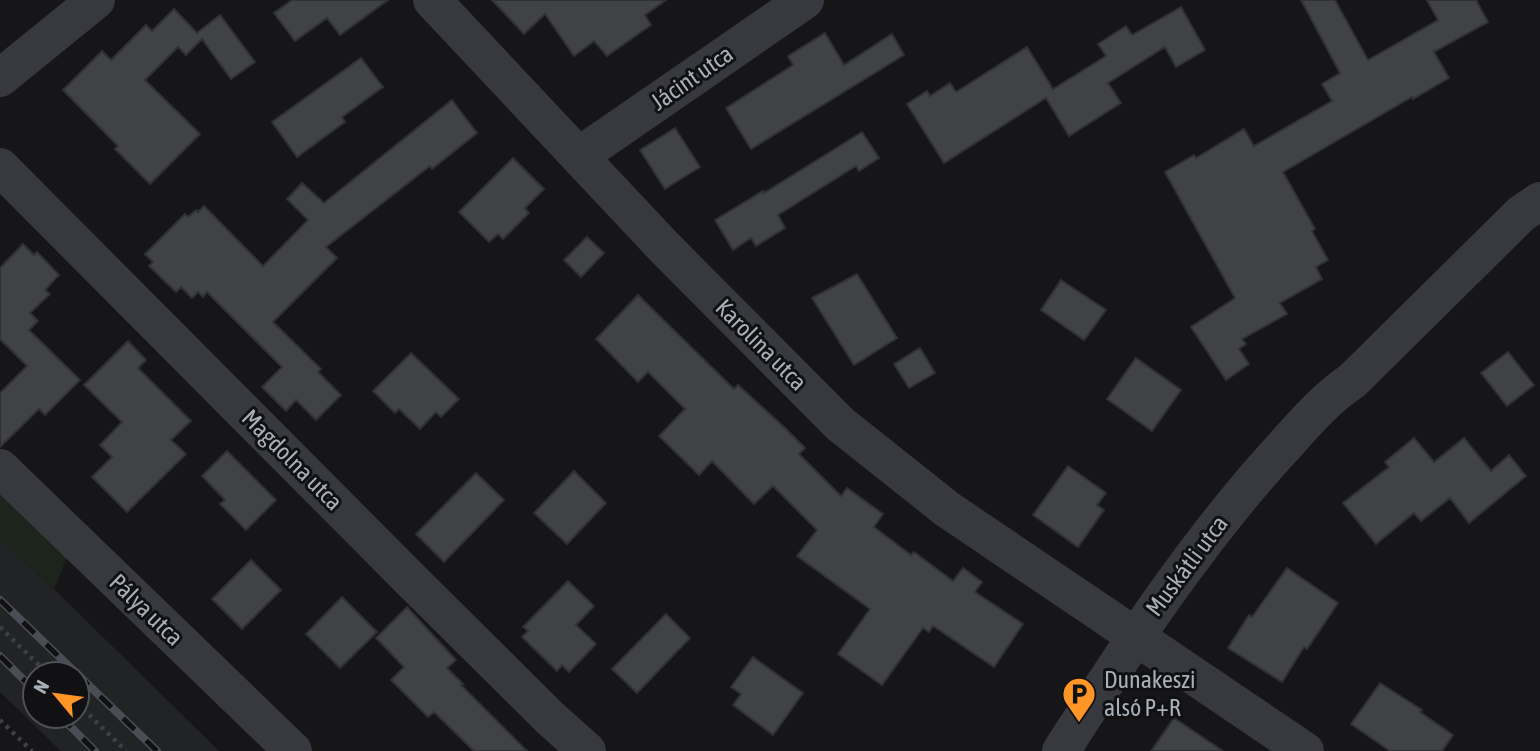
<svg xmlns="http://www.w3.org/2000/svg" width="1540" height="751" viewBox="0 0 1540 751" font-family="'Asap Condensed',sans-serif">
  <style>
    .built { fill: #222325; fill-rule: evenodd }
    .green { fill: #1c241c }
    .building { fill: #404245; stroke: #303135; stroke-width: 2 }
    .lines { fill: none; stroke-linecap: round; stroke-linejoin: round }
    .path { stroke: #3d4045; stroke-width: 4.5; stroke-dasharray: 3.5 5; stroke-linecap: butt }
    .minor { stroke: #37393e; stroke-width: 38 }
    .rail-casing { stroke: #4a4d53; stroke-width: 8 }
    .rail { stroke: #111113; stroke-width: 5; stroke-dasharray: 16; stroke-linecap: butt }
    .labels { text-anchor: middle; stroke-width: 6; stroke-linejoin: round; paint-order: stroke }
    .street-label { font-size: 24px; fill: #a7b0b9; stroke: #111113 }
    .poi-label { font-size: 24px; fill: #a7b0b9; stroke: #111113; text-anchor: start }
  </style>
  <rect width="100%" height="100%" fill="#161618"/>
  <path class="built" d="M0 539 54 589 219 751H61L0 692ZM35 674H77V716H35Z"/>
  <path class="green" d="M0 488 68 555 54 589 0 539Z"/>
  <path class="building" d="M292 0H388L340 35 327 18 295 41 274 13Z
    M492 0H666L645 15 651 25 607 56 594 41 574 56 545 14 524 34Z
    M1301 0H1335L1368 60 1438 20 1427 0H1476L1488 22 1434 52 1449 78 1413 99 1412 97 1283 172 1315 229 1312 231 1328 260 1316 267 1322 279 1280 303 1287 314 1242 339 1246 344 1239 349 1249 364 1226 380 1191 327 1235 298 1165 172 1194 155 1196 158 1244 129 1254 146 1332 101 1322 84 1340 73Z
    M1181 7 1205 50 1176 67 1165 47 1108 83 1121 103 1069 136 1046 98 944 163 907 104 927 91 930 96 950 83 956 92 1027 47 1053 89 1106 56 1098 44 1126 26 1132 35Z
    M174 9 197 33 220 15 255 62 231 79 202 39 186 55 178 47 145 80 200 134 150 184 115 149 118 146 63 90 102 51 111 60 146 25 152 31Z
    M825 33 844 65 892 34 904 55 751 149 726 108 793 65 788 56Z
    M361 58 383 87 342 117 345 122 297 157 272 122Z
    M452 100 477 133 432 169 430 166 326 247 337 258 273 322 321 369 318 372 341 395 316 420 296 400 286 411 262 387 282 367 207 292 203 297 198 292 192 298 181 287 176 292 149 266 153 262 145 254 185 214 188 217 196 210 198 212 204 206 263 266 308 220 287 199 302 183 324 203Z
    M675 128 700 167 665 189 640 150Z
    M862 132 879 158 859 171 856 166 778 215 785 228 756 246 751 238 733 250 715 220 763 191 764 193Z
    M513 158 544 189 525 208 529 213 503 239 498 234 489 242 459 212Z
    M587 237 604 253 581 277 564 260Z
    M23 244 34 255 37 252 59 275 45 290 50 294 30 313 38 321 29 330 80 380 45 415 39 409 0 447V393L27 366 0 339V268Z
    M857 274 897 338 854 365 812 298Z
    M1061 280 1106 310 1084 340 1041 310Z
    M638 295 734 389 738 385 784 427 805 448 799 454 841 496 847 488 883 514 874 527 911 555 914 552 953 581 963 568 982 582 975 592 1023 624 994 667 933 626 929 632 923 628 882 685 838 654 870 609 797 556 817 530 773 486 754 504 712 461 699 475 659 436 685 409 648 372 638 382 596 339Z
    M128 341 146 360 138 368 191 421 171 440 186 454 127 512 92 477 112 457 100 445 122 422 84 385Z
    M920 348 935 373 909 388 894 364Z
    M1508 352 1534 385 1507 406 1481 373Z
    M411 353 459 399 441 417 436 412 420 429 399 409 395 413 373 391Z
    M1136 358 1181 390 1152 431 1107 399Z
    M1414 438 1434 462 1464 438 1491 471 1509 455 1526 476 1469 523 1450 498 1421 521 1414 513 1376 544 1343 503 1389 467 1385 462Z
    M227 451 276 500 246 530 220 504 225 500 202 476Z
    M1068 466 1106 493 1097 505 1104 510 1078 547 1033 515Z
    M574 471 606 503 567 544 534 513Z
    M476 473 504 500 444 562 416 534Z
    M251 560 281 590 242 629 212 599Z
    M1287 568 1338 603 1307 649 1304 647 1282 682 1228 648 1249 615 1252 617Z
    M568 581 594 606 576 625 596 644 569 672 562 665 557 671 522 637 528 631 523 627Z
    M342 597 377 632 340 668 306 634Z
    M407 607 456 660 447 668 463 684 461 685 527 751H474L434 712 428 717 391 680 404 667 376 638Z
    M666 614 690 638 637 693 612 669Z
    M753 657 803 693 773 735 733 705 741 694 731 687Z
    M1380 683 1422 710 1420 712 1453 735 1442 751H1390L1351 724Z
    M1174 718 1223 751H1151Z"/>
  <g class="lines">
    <path class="path" d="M0 627 48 674
      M77 703 126 751
      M0 720 32 751"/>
    <path class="minor" d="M432 0 665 248 840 424 947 509 1305 751
      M0 78 96 0
      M579 156 805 0
      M0 167 414 583 550 718 587 751
      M0 468 293 751
      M1061 751C1127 648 1194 546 1276 455 1300 429 1322 401 1352 381L1521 214 1540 201"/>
    <defs>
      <path id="rail" d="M0 600 77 674
        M0 656 35 691
        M77 674 157 751
        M60 716 95 751"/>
    </defs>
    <use href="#rail" class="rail-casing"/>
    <use href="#rail" class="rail"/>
  </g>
  <defs>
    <symbol id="parking-pin" viewBox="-11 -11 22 30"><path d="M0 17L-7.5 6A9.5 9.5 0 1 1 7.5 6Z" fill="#ff9527" stroke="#111113"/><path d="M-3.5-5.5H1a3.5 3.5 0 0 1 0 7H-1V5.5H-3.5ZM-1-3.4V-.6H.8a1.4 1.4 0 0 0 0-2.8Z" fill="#111"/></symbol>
  </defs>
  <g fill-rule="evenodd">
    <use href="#parking-pin" x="1060" y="675" width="38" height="52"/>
  </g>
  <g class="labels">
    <g class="street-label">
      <text transform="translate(692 78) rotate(-35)" y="8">Jácint utca</text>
      <text transform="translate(761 345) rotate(45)" y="8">Karolina utca</text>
      <text transform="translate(292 460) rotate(45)" y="8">Magdolna utca</text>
      <text transform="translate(1187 566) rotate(-53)" y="8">Muskátli utca</text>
      <text transform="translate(146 610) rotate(44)" y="8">Pálya utca</text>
    </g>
    <g class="poi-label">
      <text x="1104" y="688">Dunakeszi<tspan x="1104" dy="28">alsó P+R</tspan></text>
    </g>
  </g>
  <g transform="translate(56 695) rotate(299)"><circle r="33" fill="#111113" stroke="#4d5155" stroke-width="2"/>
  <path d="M0-5L12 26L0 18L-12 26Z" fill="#ff9527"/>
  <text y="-10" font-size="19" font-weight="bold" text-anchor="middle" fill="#a7b0b9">N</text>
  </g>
</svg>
